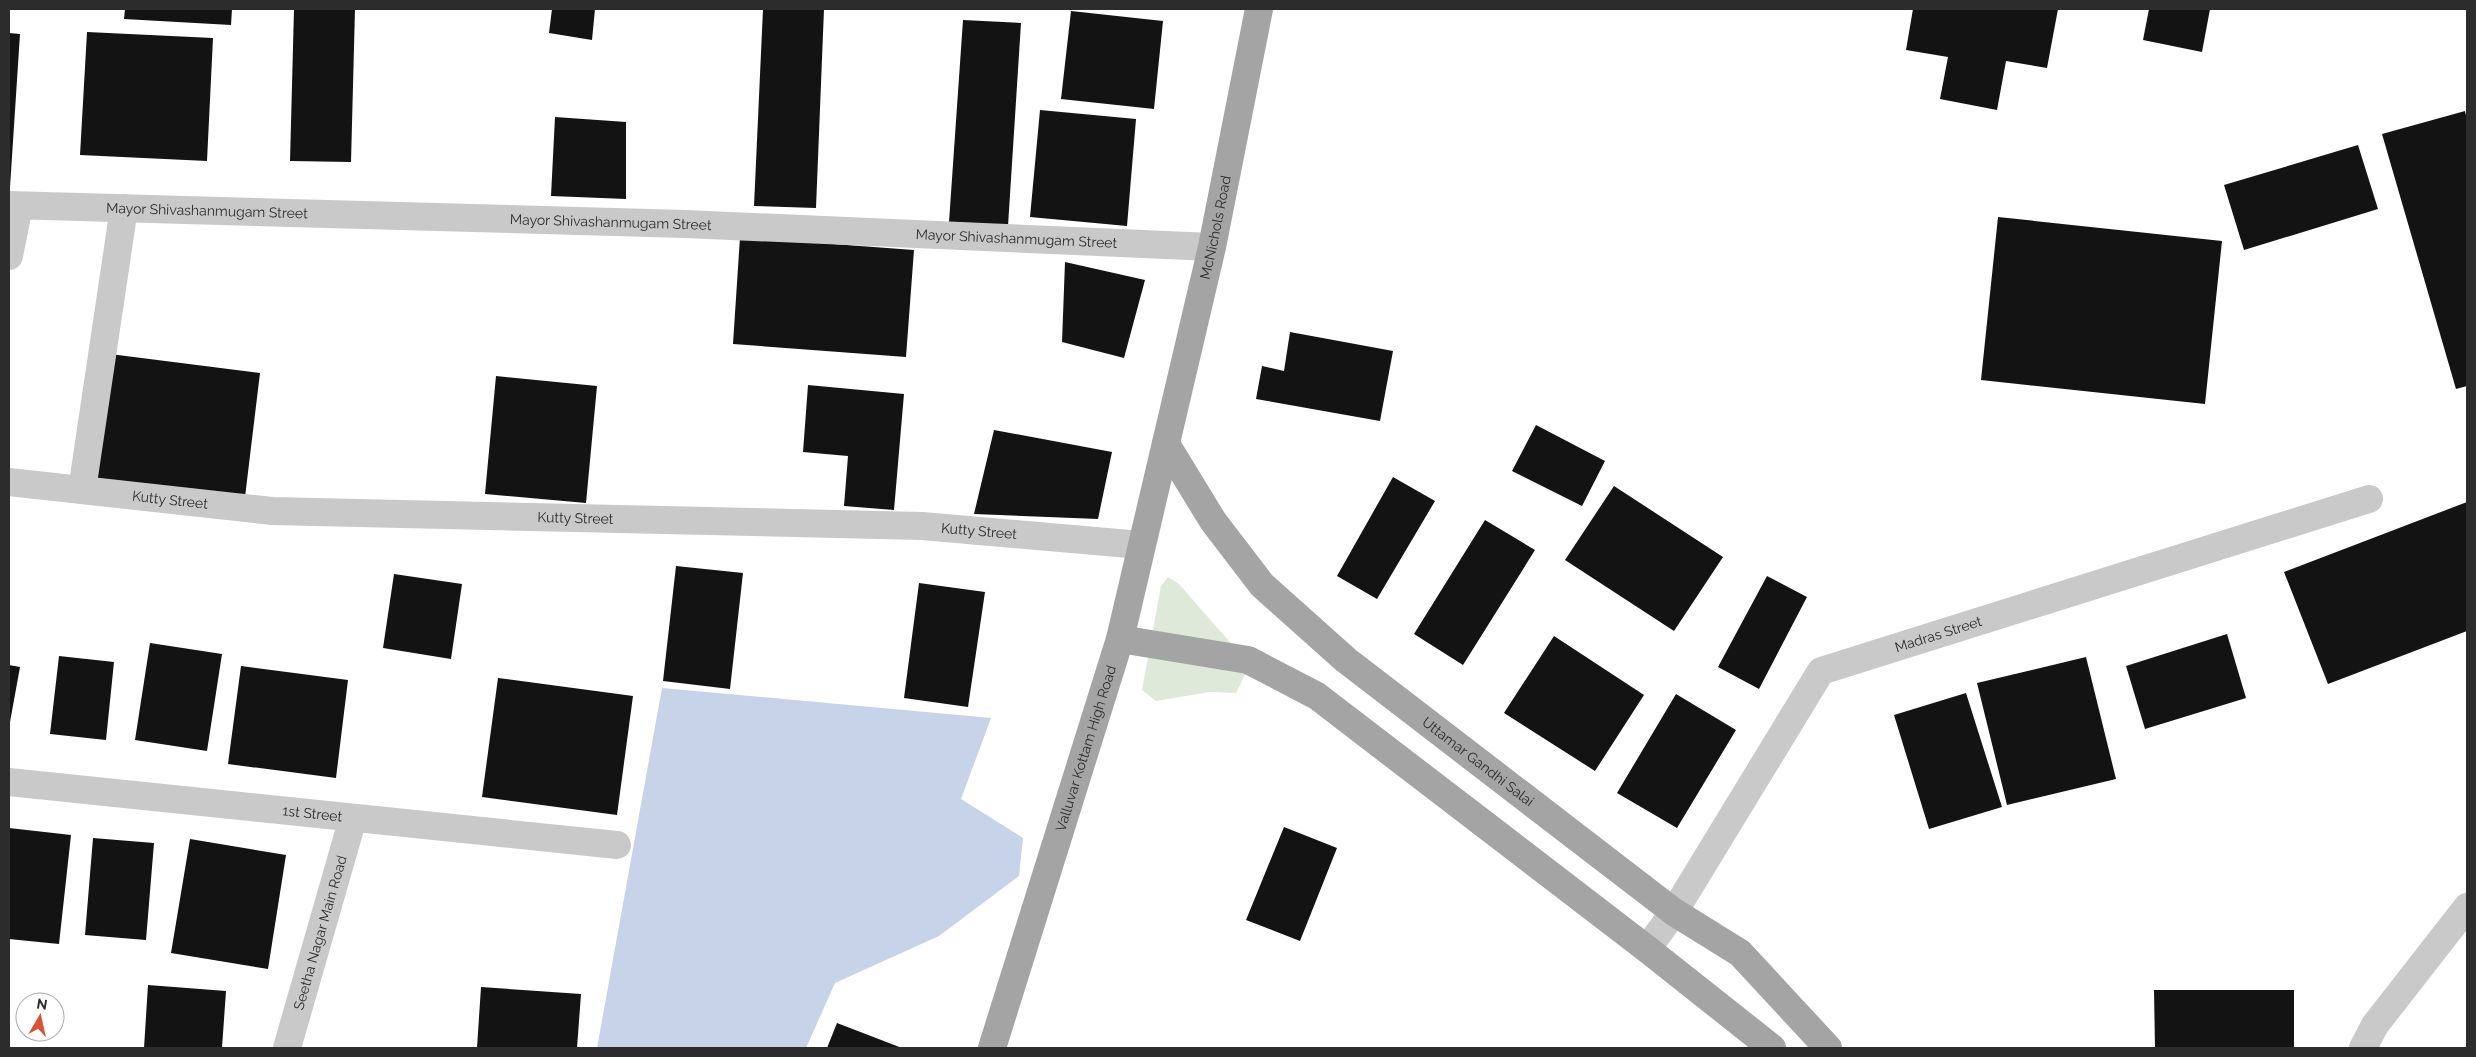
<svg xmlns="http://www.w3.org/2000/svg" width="2476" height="1057" viewBox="0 0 2476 1057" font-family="Raleway,sans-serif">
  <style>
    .green { fill: #dfe9da }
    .water { fill: #c7d3e8 }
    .building { fill: #131313 }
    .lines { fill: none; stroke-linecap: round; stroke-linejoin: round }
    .minor { stroke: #c9c9c9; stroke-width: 28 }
    .major { stroke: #a4a4a4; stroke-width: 28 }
    .labels { text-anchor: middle; stroke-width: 5; stroke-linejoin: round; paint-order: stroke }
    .street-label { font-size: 14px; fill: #2c2c2c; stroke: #fff }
  </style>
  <rect width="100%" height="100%" fill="#fff"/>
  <path class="green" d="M1168 577 1178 583 1250 665 1236 693 1210 692 1156 701 1142 690 1161 586Z"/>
  <path class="water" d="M662 688 991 718 961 799 1023 838 1019 876 939 936 835 983 806 1048H597Z"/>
  <path class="building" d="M125 9H232L231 25 124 19Z
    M294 9H355L351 162 290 161Z
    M552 9H595L592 40 549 33Z
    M763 9H824L816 208 754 206Z
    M1913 9H2058L2047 68 2006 61 1997 110 1940 99 1948 57 1906 50Z
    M2149 9H2210L2202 52 2143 40Z
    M1071 11 1163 21 1154 109 1061 99Z
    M963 20 1021 23 1008 226 949 222Z
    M87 32 213 38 207 161 80 155Z
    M9 33 20 34 10 187H9Z
    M1040 110 1136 119 1127 226 1030 217Z
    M2465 111 2467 120V386L2456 389 2382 134Z
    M555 117 626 122V199L551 196Z
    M2358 145 2378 209 2244 250 2224 185Z
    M1998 217 2222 241 2205 404 1981 380Z
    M740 237 914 250 906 357 733 344Z
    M1065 262 1145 280 1124 358 1062 342Z
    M1290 332 1393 351 1380 421 1256 399 1262 366 1284 371Z
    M110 354 260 373 245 497 95 479Z
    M496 376 597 386 586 503 485 494Z
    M808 385 904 394 894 510 844 506 848 456 803 452Z
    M1536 425 1605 461 1582 506 1512 471Z
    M994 430 1112 452 1098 519 974 514Z
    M1393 477 1435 501 1377 599 1337 576Z
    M1614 486 1723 557 1674 631 1565 560Z
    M2467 502V631L2328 684 2284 572Z
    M1485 520 1535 550 1463 665 1414 634Z
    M676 566 743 573 730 689 663 681Z
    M394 574 462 584 451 659 383 648Z
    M1767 576 1807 597 1759 689 1718 667Z
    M919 583 985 592 968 707 904 698Z
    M2227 634 2246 698 2145 729 2126 666Z
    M1554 636 1644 695 1595 771 1504 713Z
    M150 643 222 654 207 751 135 740Z
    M59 656 114 662 106 740 50 734Z
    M2086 657 2116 779 2007 805 1977 683Z
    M9 665 20 667 10 722H9Z
    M241 666 348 680 336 778 228 764Z
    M498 678 633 696 617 815 482 797Z
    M1966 693 2002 807 1929 829 1894 715Z
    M1676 694 1736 730 1677 828 1617 793Z
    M1284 827 1337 848 1300 941 1246 920Z
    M9 828 71 835 59 944 9 939Z
    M93 838 154 843 146 940 85 935Z
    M190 839 286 855 268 969 171 953Z
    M148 985 226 991 222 1048H144Z
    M481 987 581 994 577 1048H477Z
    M2154 990H2294V1048H2155Z
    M837 1023 902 1048H827Z"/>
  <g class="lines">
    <g class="minor">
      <path id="s1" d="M9 205 685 224 1212 247"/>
      <path d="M9 256 19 206"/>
      <path id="s2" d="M9 482 272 511 922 526 1141 545"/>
      <path d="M82 490 124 208"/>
      <path id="s3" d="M9 782 617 845"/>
      <path id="s4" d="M1647 949 1674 912 1821 671 2369 499"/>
      <path id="s5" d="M287 1048 353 818"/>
      <path d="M2363 1048 2375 1025 2467 907"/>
    </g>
    <g class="major">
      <path id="s6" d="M1166 444 1213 521 1262 585 1346 660 1674 912 1740 953 1828 1048"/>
      <path d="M1120 639 1248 660 1317 696 1647 949 1772 1048"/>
      <path id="s7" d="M992 1048 1120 639 1212 247 1259 9"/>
    </g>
  </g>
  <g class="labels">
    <g class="street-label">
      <text dy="5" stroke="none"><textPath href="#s1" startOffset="198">Mayor Shivashanmugam Street</textPath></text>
      <text dy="5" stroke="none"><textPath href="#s1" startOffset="602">Mayor Shivashanmugam Street</textPath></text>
      <text dy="5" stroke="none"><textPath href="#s7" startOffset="851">McNichols Road</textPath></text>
      <text dy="5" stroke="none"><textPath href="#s1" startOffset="1008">Mayor Shivashanmugam Street</textPath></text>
      <text dy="5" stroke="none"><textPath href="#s2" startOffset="162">Kutty Street</textPath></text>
      <text dy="5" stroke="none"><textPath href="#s2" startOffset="568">Kutty Street</textPath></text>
      <text dy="5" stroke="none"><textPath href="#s2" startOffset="972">Kutty Street</textPath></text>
      <text dy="5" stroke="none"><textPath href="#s4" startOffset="451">Madras Street</textPath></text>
      <text dy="5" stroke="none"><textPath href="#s7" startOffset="314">Valluvar Kottam High Road</textPath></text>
      <text dy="5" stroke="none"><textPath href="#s6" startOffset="450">Uttamar Gandhi Salai</textPath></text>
      <text dy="5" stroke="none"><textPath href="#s3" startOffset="305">1st Street</textPath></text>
      <text dy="5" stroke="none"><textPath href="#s5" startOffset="120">Seetha Nagar Main Road</textPath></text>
    </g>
  </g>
  <rect width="2476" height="1057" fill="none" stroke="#2c2c2c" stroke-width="20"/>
  <g transform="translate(40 1017) rotate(9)"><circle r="24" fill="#ffffff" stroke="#ababab"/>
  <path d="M0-4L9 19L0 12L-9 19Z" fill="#db5036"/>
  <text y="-8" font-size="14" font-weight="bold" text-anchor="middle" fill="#2c2c2c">N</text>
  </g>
</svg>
